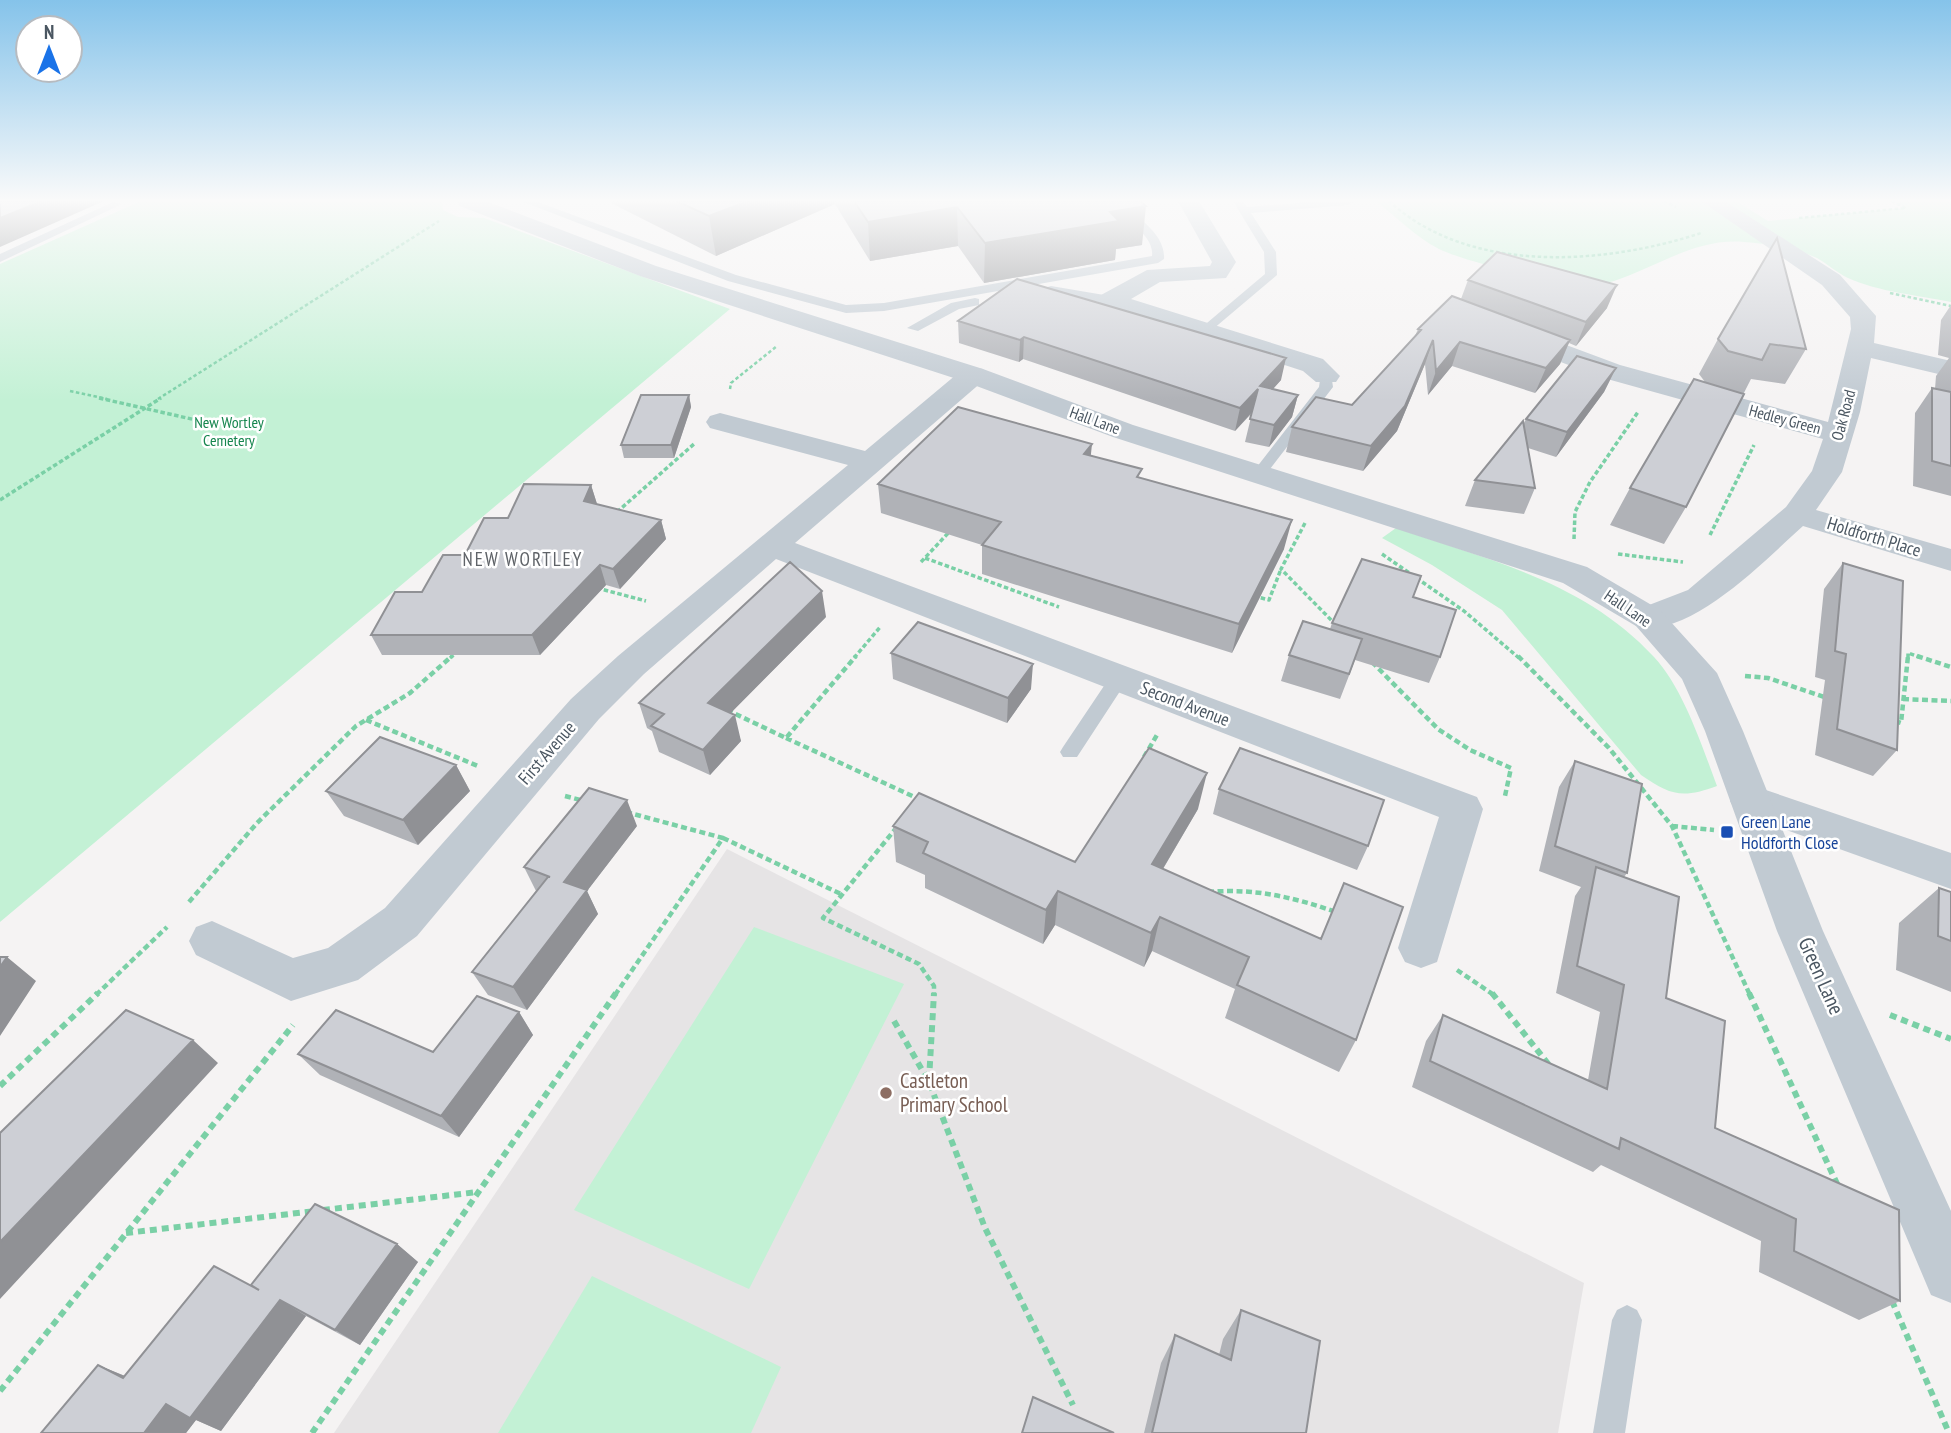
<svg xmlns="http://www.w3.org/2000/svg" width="1951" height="1433" viewBox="0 0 1951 1433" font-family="'PT Sans Narrow',sans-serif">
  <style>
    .education { fill: #e6e4e5 }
    .green { fill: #c3f1d5 }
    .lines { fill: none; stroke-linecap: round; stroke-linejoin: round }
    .path-far3 { stroke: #7ad0a6; stroke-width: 2.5; stroke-dasharray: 3.5 2.5; stroke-linecap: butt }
    .path-far2 { stroke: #7ad0a6; stroke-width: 3.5; stroke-dasharray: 4.5 2.5; stroke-linecap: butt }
    .path-far1 { stroke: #7ad0a6; stroke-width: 4.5; stroke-dasharray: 6 3.5; stroke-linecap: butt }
    .path { stroke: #7ad0a6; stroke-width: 6; stroke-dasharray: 7 5; stroke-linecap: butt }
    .service { fill: #c1cad2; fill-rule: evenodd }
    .minor { fill: #c1cad2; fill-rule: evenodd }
    .tertiary { fill: #c1cad2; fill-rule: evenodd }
    .wall { fill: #b0b2b7 }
    .shaded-wall { fill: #909195 }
    .building { fill: #cdcfd5; stroke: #909195; stroke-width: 2 }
    .transit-dot { fill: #1a4fb4; stroke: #fff; stroke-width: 2.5 }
    .education-dot { fill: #8d6e63; stroke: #fff; stroke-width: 2.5 }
    .labels { text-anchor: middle; stroke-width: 5; stroke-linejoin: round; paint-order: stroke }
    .far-street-label { font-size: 16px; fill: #4a5661; stroke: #fff }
    .far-park-label { font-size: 16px; fill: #17864f; stroke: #fff }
    .street-label { font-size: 18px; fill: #4a5661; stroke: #fff }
    .transit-label { font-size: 18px; fill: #164399; stroke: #fff; text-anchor: start }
    .neighbourhood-label { font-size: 19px; letter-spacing: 2px; fill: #5f6368; stroke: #fff }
    .near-street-label { font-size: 21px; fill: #4a5661; stroke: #fff }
    .near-education-label { font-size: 21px; fill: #785e54; stroke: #fff; text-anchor: start }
  </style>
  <rect width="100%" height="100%" fill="#f5f3f3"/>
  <path class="education" d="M727 849 1584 1283 1558 1433H334Z"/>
  <path class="green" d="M141 201H442L443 210 458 217 484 218 730 309 0 922V264Z
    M1376 201H1736L1768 221 1904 208 1891 201H1951V302C1917 295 1879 292 1848 278 1837 273 1828 264 1817 258 1795 248 1768 244 1744 242 1696 238 1659 266 1614 281 1583 291 1470 264 1439 249 1416 237 1396 217 1376 201Z
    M1396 528C1489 560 1585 582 1654 657 1683 688 1702 746 1717 786 1682 799 1670 795 1641 775L1502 610 1432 565 1382 538Z
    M754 927 904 984 749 1289 574 1210Z
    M592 1276 781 1367 751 1433H498Z"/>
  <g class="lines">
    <path class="path-far3" d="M1389 201C1469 275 1604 265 1701 233
      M1664 201 1676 207
      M1799 218 1906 208 1891 201
      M1890 293 1951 306
      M730 389 731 383 777 346
      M70 391 107 399
      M158 399 439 221"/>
    <path class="path-far2" d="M99 398 218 425
      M0 500 161 398
      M617 512 694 444
      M1305 523 1281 569 1337 626
      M1710 535 1754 445
      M1574 539 1575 512 1590 482 1638 412
      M1382 554 1464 611 1519 658
      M1618 554 1683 562
      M925 558 1059 607
      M921 562 951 530
      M597 588 646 601
      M1254 596 1269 600 1281 569
      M450 658 457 652
      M854 658 881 626
      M1908 658V653L1922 658"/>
    <path class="path-far1" d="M1518 656 1609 748 1672 826 1750 995
      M1917 656 1951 667
      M1372 662 1438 729 1470 750 1511 768 1505 796
      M1745 676 1768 678 1827 698
      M1903 699 1951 701
      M727 710 786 738 856 656
      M366 720 478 766
      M1895 721 1901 723 1908 656
      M786 738 919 799
      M1144 757 1157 735
      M565 796 584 801
      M1672 826 1714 830
      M897 827 823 918 919 964 934 986V995
      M723 838 843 895
      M1208 892C1254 888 1293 897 1336 912
      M189 902 257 823 356 726 410 693 452 656
      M1457 970 1494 995
      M96 995 167 927
      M615 995 723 838 626 812"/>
    <path class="path" d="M1492 993 1549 1065
      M1749 993 1838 1186
      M1890 1015 1951 1039
      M894 1021 929 1082 985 1228 1073 1405
      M929 1080 934 993
      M0 1086 98 993
      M323 1210 478 1192
      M126 1233 315 1211
      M1892 1301 1949 1433
      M0 1391 293 1025
      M312 1433 616 993"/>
    <path class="service" d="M521 201H535L736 275 846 305 884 303 1152 256C1155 233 1119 217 1107 201H1118C1135 215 1166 234 1164 259L1158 263 884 311 846 313 728 281Z
      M1233 201H1243L1247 207 1324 201 1353 202 1348 205 1251 213 1276 252 1277 275 1206 335 1201 334V328L1265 274 1264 252Z
      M113 202 122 204 0 262V254Z
      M1051 286 1110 296 1116 300 1110 304 1051 294 1032 297 1026 293Z
      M975 298 979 299V305L959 309 918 331 907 328 951 303Z
      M1321 373H1331L1333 387 1263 478H1253V472L1319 387Z
      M1119 672 1128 679 1077 757H1063L1060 752 1063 747 1112 674Z
      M1627 1305 1637 1310 1642 1320 1625 1433H1593L1612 1320 1617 1310Z"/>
    <path class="minor" d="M1178 201H1199L1236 262 1226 278 1160 282 1131 299 1323 359 1340 376 1336 382H1316L1303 371 1101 305 1098 300 1101 295 1147 270 1210 266 1212 262Z
      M1701 201H1725L1840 275 1876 316 1874 343 1951 361V377L1871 358 1860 412 1842 472 1816 510 1951 549V571L1803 526C1766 559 1688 641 1636 626L1630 618 1636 610 1688 590 1786 507 1812 471 1823 439 1600 377 1508 342 1504 336 1508 330H1526L1620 365 1828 422 1851 329 1850 317 1822 285Z
      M973 367 983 369 987 375 983 381 795 543 1477 797 1483 809 1437 962 1421 968 1405 962 1398 948 1439 817 776 559 644 674 599 719 417 936 358 980 291 1001 196 955 189 941 196 927 212 921 293 958 328 948 385 908 571 699 618 656 848 465 710 428 706 422 710 416 720 413 865 451 963 369Z
      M1751 785 1951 853V889L1736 812 1730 801 1736 790Z"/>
    <path class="tertiary" d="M457 201H486L656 266 983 369 1133 425 1587 567 1660 610 1717 673 1743 731 1823 931 1951 1211V1303L1931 1295 1777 931 1705 731 1682 679 1636 626 1563 583 1113 437 963 381 640 276 460 206Z"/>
  </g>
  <path class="wall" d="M611 201H1140L1142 245 1116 249 1115 260 984 283 958 246 870 261 835 204 716 256 611 203Z
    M1777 238 1806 349 1785 384 1751 379 1686 507 1664 544 1610 525 1630 488 1705 382 1699 374 1718 339Z
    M1468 280 1607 308 1576 346 1569 343 1560 364 1535 393 1452 366 1428 395 1425 364 1397 431 1363 471 1286 452 1292 427 1352 405 1415 336 1418 329 1461 299Z
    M1951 305V496L1913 486 1915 413 1932 388 1935 389 1936 376 1949 358 1938 355 1941 320Z
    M958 321 1281 380 1273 389 1298 395 1292 417 1269 447 1245 442 1252 413 1235 431 1023 359 1019 362 959 343Z
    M1616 368 1604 392 1556 457 1528 448 1535 488 1524 514 1465 506 1475 480 1524 423 1526 419Z
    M689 395 691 407 674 458H624L621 445Z
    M1091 455 1141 478 1284 549 1232 653 982 574V545L881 513 878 484Z
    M591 485 597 504 661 520 666 539 620 589 606 585 540 655H382L371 635 508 518Z
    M1843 563 1897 750 1873 776 1815 755 1825 680 1815 677 1824 589Z
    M1413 597 1440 657 1429 683 1355 660 1340 699 1281 681 1289 655 1330 629 1332 623Z
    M826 617 730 713 741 741 710 775 659 752 652 731 647 728 639 703Z
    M891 653 1031 689 1007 723 893 679Z
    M1575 761 1627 873 1624 877 1666 998 1715 1128 1900 1301 1859 1320 1759 1272 1761 1241 1601 1165 1593 1172 1412 1087 1426 1041 1443 1015 1588 1080 1600 1012 1556 993 1575 896 1581 887 1539 871 1559 787Z
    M456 765 470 791 418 845 344 816 326 791Z
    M1219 789 1368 846 1357 870 1213 814Z
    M1198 809 1163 869 1321 939 1344 883 1356 1040 1339 1072 1225 1018 1235 989 1152 951 1144 967 1055 925 1043 944 925 888V875L896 862 893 826 1075 862Z
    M637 826 587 891 598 914 527 1010 488 995 472 972 536 891 524 867Z
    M1939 888 1951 892V992L1896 970 1899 923Z
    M519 1012 533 1035 459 1137 320 1075 298 1054 433 1052Z
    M397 1244 418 1262 360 1345 306 1316 221 1431 196 1420 186 1433H41L98 1365 125 1376 252 1286Z
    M1241 1310 1306 1433H1144L1161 1363 1175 1335 1219 1355 1223 1339Z"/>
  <path class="shaded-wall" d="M42 201H104L0 247V218Z
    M748 201H834L835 204 716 256 709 216Z
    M1146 206 1142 245 1116 249 1115 260 984 283 985 243 1110 212Z
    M957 207 958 246 870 261 868 222Z
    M1617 285 1607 308 1576 346 1586 322Z
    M1024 337 1023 359 1019 362 1020 340Z
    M1433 340 1425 364 1397 431 1363 471 1371 446Z
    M1570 340 1560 364 1535 393 1546 368Z
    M1460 342 1452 366 1428 395 1436 371Z
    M1286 358 1281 380 1256 408 1260 386Z
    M1616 368 1604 392 1556 457 1567 432Z
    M1258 389 1253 411 1235 431 1240 408Z
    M689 395 691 407 674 458 671 445Z
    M1298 395 1292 417 1269 447 1274 425Z
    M1092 444 1089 473 1084 454Z
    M591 485 597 504 584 501Z
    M661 520 666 539 620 589 613 569Z
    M1292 520 1284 549 1232 653 1239 624Z
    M600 565 606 585 540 655 532 635Z
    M822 591 826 617 715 729 708 703Z
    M1033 664 1031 689 1007 723 1008 698Z
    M735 715 741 741 710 775 703 750Z
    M456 765 470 791 418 845 403 820Z
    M1207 773 1198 809 1145 899 1152 864Z
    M627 800 637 826 587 891 598 914 527 1010 513 987 564 882Z
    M1058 891 1055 925 1043 944 1046 910Z
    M1160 917 1152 951 1144 967 1151 933Z
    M7 957 36 981 0 1036V967Z
    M519 1012 533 1035 459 1137 441 1116Z
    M193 1040 218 1063 0 1299V1242Z
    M397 1244 418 1262 360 1345 335 1330Z
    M280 1300 306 1316 221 1431 196 1420 186 1433H144L166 1404Z
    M98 1365 132 1379 123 1378Z"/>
  <path class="building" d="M0 201H42L0 218Z
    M676 201H748L709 216Z
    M854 201H1140L1146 206 1110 212 1119 221 985 243 957 207 868 222Z
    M1777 238 1806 349 1770 344 1762 360 1728 351 1718 339Z
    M1497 252 1617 285 1586 322 1468 280Z
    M1017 279 1286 358 1260 386 1298 395 1274 425 1250 419 1258 389 1240 408 1024 337 1020 340 958 321Z
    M1452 296 1570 340 1546 368 1460 342 1436 371 1433 340 1405 406 1371 446 1292 427 1316 397 1352 405 1421 330 1418 329Z
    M1577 356 1616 368 1567 432 1526 419Z
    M1694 379 1744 394 1686 507 1630 488Z
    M1932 388 1951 392V466L1932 461Z
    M641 395H689L671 445H621Z
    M958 407 1092 444 1084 454 1142 469 1137 477 1292 520 1239 624 982 545 1001 522 878 484Z
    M1523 421 1535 488 1475 480Z
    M524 484 591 485 584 501 661 520 613 569 600 565 532 635H371L395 592H422L443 555H465L484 518H508Z
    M1362 559 1421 576 1413 597 1456 610 1440 657 1332 623Z
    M790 562 822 591 708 703 735 715 703 750 651 726 664 714 639 703Z
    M1843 563 1903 581 1897 750 1837 729 1846 654 1835 651Z
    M1303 621 1362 639 1349 674 1289 655Z
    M918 622 1033 664 1008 698 891 653Z
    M380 737 456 765 403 820 326 791Z
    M1149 748 1207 773 1152 864 1321 939 1344 883 1403 907 1356 1040 1237 985 1249 957 1160 917 1151 933 1058 891 1046 910 923 853 928 842 893 826 919 793 1075 862Z
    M1240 748 1384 800 1368 846 1219 789Z
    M1575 761 1642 784 1627 873 1555 846Z
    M589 788 627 800 564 882 587 890 513 987 472 972 548 877H550L524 867Z
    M1596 867 1679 897 1666 998 1725 1021 1715 1128 1899 1210 1900 1301 1794 1251 1796 1219 1621 1138 1619 1149 1430 1061 1443 1015 1607 1089 1624 985 1577 966Z
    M1939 888 1951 892V941L1938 936Z
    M0 957H7L0 967Z
    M477 996 519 1012 441 1116 298 1054 336 1010 433 1052Z
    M126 1010 193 1040 0 1242V1133Z
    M315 1204 397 1244 335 1330 280 1300 190 1418 166 1404 144 1433H41L98 1365 123 1378 214 1266 259 1290 251 1285Z
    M1241 1310 1320 1341 1306 1433H1152L1175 1335 1231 1360Z
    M1033 1397 1114 1433H1022Z"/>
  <linearGradient id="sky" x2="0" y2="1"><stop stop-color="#85c3ea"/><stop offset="0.5" stop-color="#fafafa"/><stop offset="1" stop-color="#fafafa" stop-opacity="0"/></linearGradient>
  <rect width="1951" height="401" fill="url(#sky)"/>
  <rect class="transit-dot" x="1720" y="825" width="14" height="14" rx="3.5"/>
  <circle class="education-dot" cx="886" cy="1093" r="7"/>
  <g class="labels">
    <g class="far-street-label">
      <text transform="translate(1843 415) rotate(-75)" y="6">Oak Road</text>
      <text transform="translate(1785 419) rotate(15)" y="6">Hedley Green</text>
      <text transform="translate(1095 420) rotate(20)" y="6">Hall Lane</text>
      <text transform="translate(1628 608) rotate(34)" y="6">Hall Lane</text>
    </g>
    <g class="far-park-label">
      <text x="229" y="428">New Wortley<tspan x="229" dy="18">Cemetery</tspan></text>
    </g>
    <g class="street-label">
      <text transform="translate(1874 537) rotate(17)" y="6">Holdforth Place</text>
      <text transform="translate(1185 704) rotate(21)" y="6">Second Avenue</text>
      <text transform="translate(547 753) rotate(-49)" y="6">First Avenue</text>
    </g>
    <g class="transit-label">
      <text x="1741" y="828">Green Lane<tspan x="1741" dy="21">Holdforth Close</tspan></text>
    </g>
    <g class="neighbourhood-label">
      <text x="523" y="566">NEW WORTLEY</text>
    </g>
    <g class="near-street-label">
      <text transform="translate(1821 976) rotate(66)" y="7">Green Lane</text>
    </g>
    <g class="near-education-label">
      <text x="900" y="1088">Castleton<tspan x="900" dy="24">Primary School</tspan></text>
    </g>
  </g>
  <g transform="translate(49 49)"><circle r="33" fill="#ffffff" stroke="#b7bbc0" stroke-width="2"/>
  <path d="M0-5L12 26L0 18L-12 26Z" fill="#1a73e8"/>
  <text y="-10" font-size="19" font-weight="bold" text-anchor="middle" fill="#4a5661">N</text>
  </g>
</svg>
